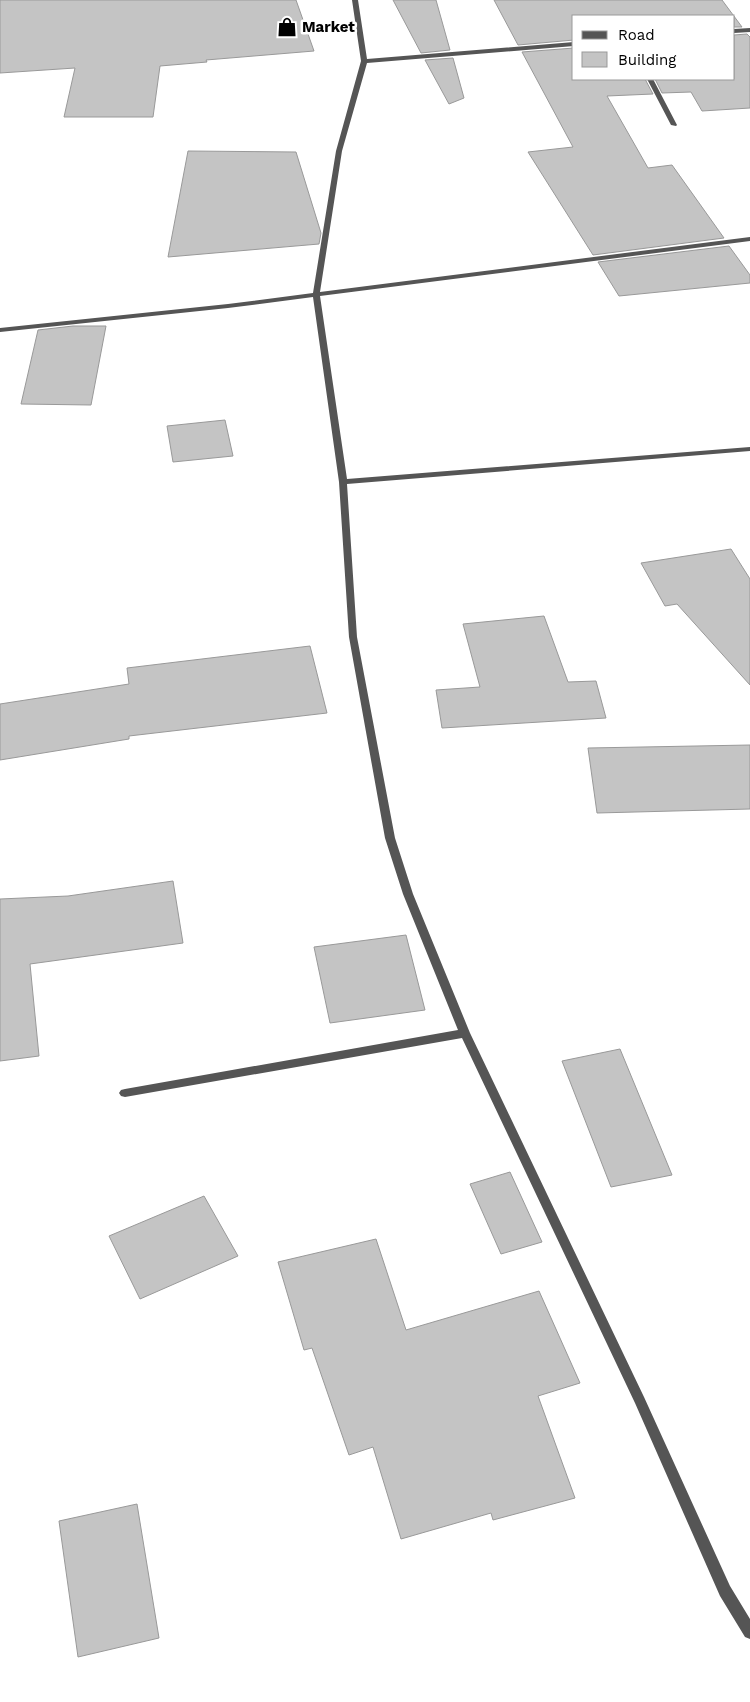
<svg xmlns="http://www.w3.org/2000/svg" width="750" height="1702" viewBox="0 0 750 1702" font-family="'Work Sans',sans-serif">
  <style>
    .building { fill: #c4c4c4; stroke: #999 }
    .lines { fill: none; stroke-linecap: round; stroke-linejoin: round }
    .minor { fill: #555; fill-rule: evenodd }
    .labels { text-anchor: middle; stroke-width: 5; stroke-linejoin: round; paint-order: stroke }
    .far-poi-label { font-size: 15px; font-weight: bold; fill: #000; stroke: #fff; text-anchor: start }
  </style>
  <rect width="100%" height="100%" fill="#fff"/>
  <path class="building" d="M0 0H296L314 51 206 60 207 62 160 66 153 117H64L75 68 0 73Z
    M393 0H436L450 50 421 53Z
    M494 0H722L742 27H734V16H574V40L518 45Z
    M747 34 750 37V108L702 111 691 92 662 93 655 79H734V35Z
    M574 48V79H645L653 94 607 96 648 168 672 165 724 238 593 255 528 152 573 147 522 52Z
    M453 58 464 98 449 104 425 60Z
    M188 151 296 152 321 233 319 244 168 257Z
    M729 246 750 275V283L619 296 598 262Z
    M73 326H106L91 405 21 404 38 330Z
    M225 420 233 456 173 462 167 426Z
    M731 549 750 579V685L677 604 665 606 641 563Z
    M544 616 568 682 596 681 606 718 442 728 436 690 480 687 463 624Z
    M310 646 327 713 129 736V739L0 760V704L129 684 127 668Z
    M750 745V809L597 813 588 748Z
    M173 881 183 943 30 964 39 1056 0 1061V899L68 896Z
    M406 935 425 1010 330 1023 314 947Z
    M620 1049 672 1175 611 1187 562 1061Z
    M510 1172 542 1242 501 1254 470 1184Z
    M204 1196 238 1256 140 1299 109 1236Z
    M376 1239 406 1330 539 1291 580 1383 538 1396 575 1498 493 1520 491 1513 401 1539 373 1447 349 1455 312 1348 304 1350 278 1262Z
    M137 1504 159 1638 78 1657 59 1521Z"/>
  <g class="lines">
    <path class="minor" d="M352 0H358L367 59 574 42V46L367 63 342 151 320 292 750 237V241L320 296 347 479 750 447V451L347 484 357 637 395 838 413 894 470 1033 644 1397 730 1586 750 1619V1639L745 1637 720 1596 635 1403 462 1038 125 1097 121 1096 119 1093 121 1090 125 1089 458 1030 403 894 385 838 349 637 339 482 313 297 228 308 0 332V328L228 304 313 293 336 151 361 61Z
      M750 28V32L734 33V29Z
      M647 79H653L677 125 676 126 671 125Z"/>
  </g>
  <defs>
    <symbol id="shop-bare" viewBox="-9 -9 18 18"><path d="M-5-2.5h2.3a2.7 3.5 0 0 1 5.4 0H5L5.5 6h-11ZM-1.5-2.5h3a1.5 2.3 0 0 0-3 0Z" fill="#000" stroke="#fff" stroke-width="2.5" paint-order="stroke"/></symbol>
  </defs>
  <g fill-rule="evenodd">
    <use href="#shop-bare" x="273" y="13" width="28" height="28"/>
  </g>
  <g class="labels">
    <g class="far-poi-label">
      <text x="302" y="32">Market</text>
    </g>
  </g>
  <rect x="572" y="15" width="162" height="65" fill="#ffffff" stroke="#999999"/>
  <rect x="582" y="31" width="25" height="8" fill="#555555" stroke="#999999"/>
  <text x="618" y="40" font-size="15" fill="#000000">Road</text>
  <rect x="582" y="52" width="25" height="15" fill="#c4c4c4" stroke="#999999"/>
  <text x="618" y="65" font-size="15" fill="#000000">Building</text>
</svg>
